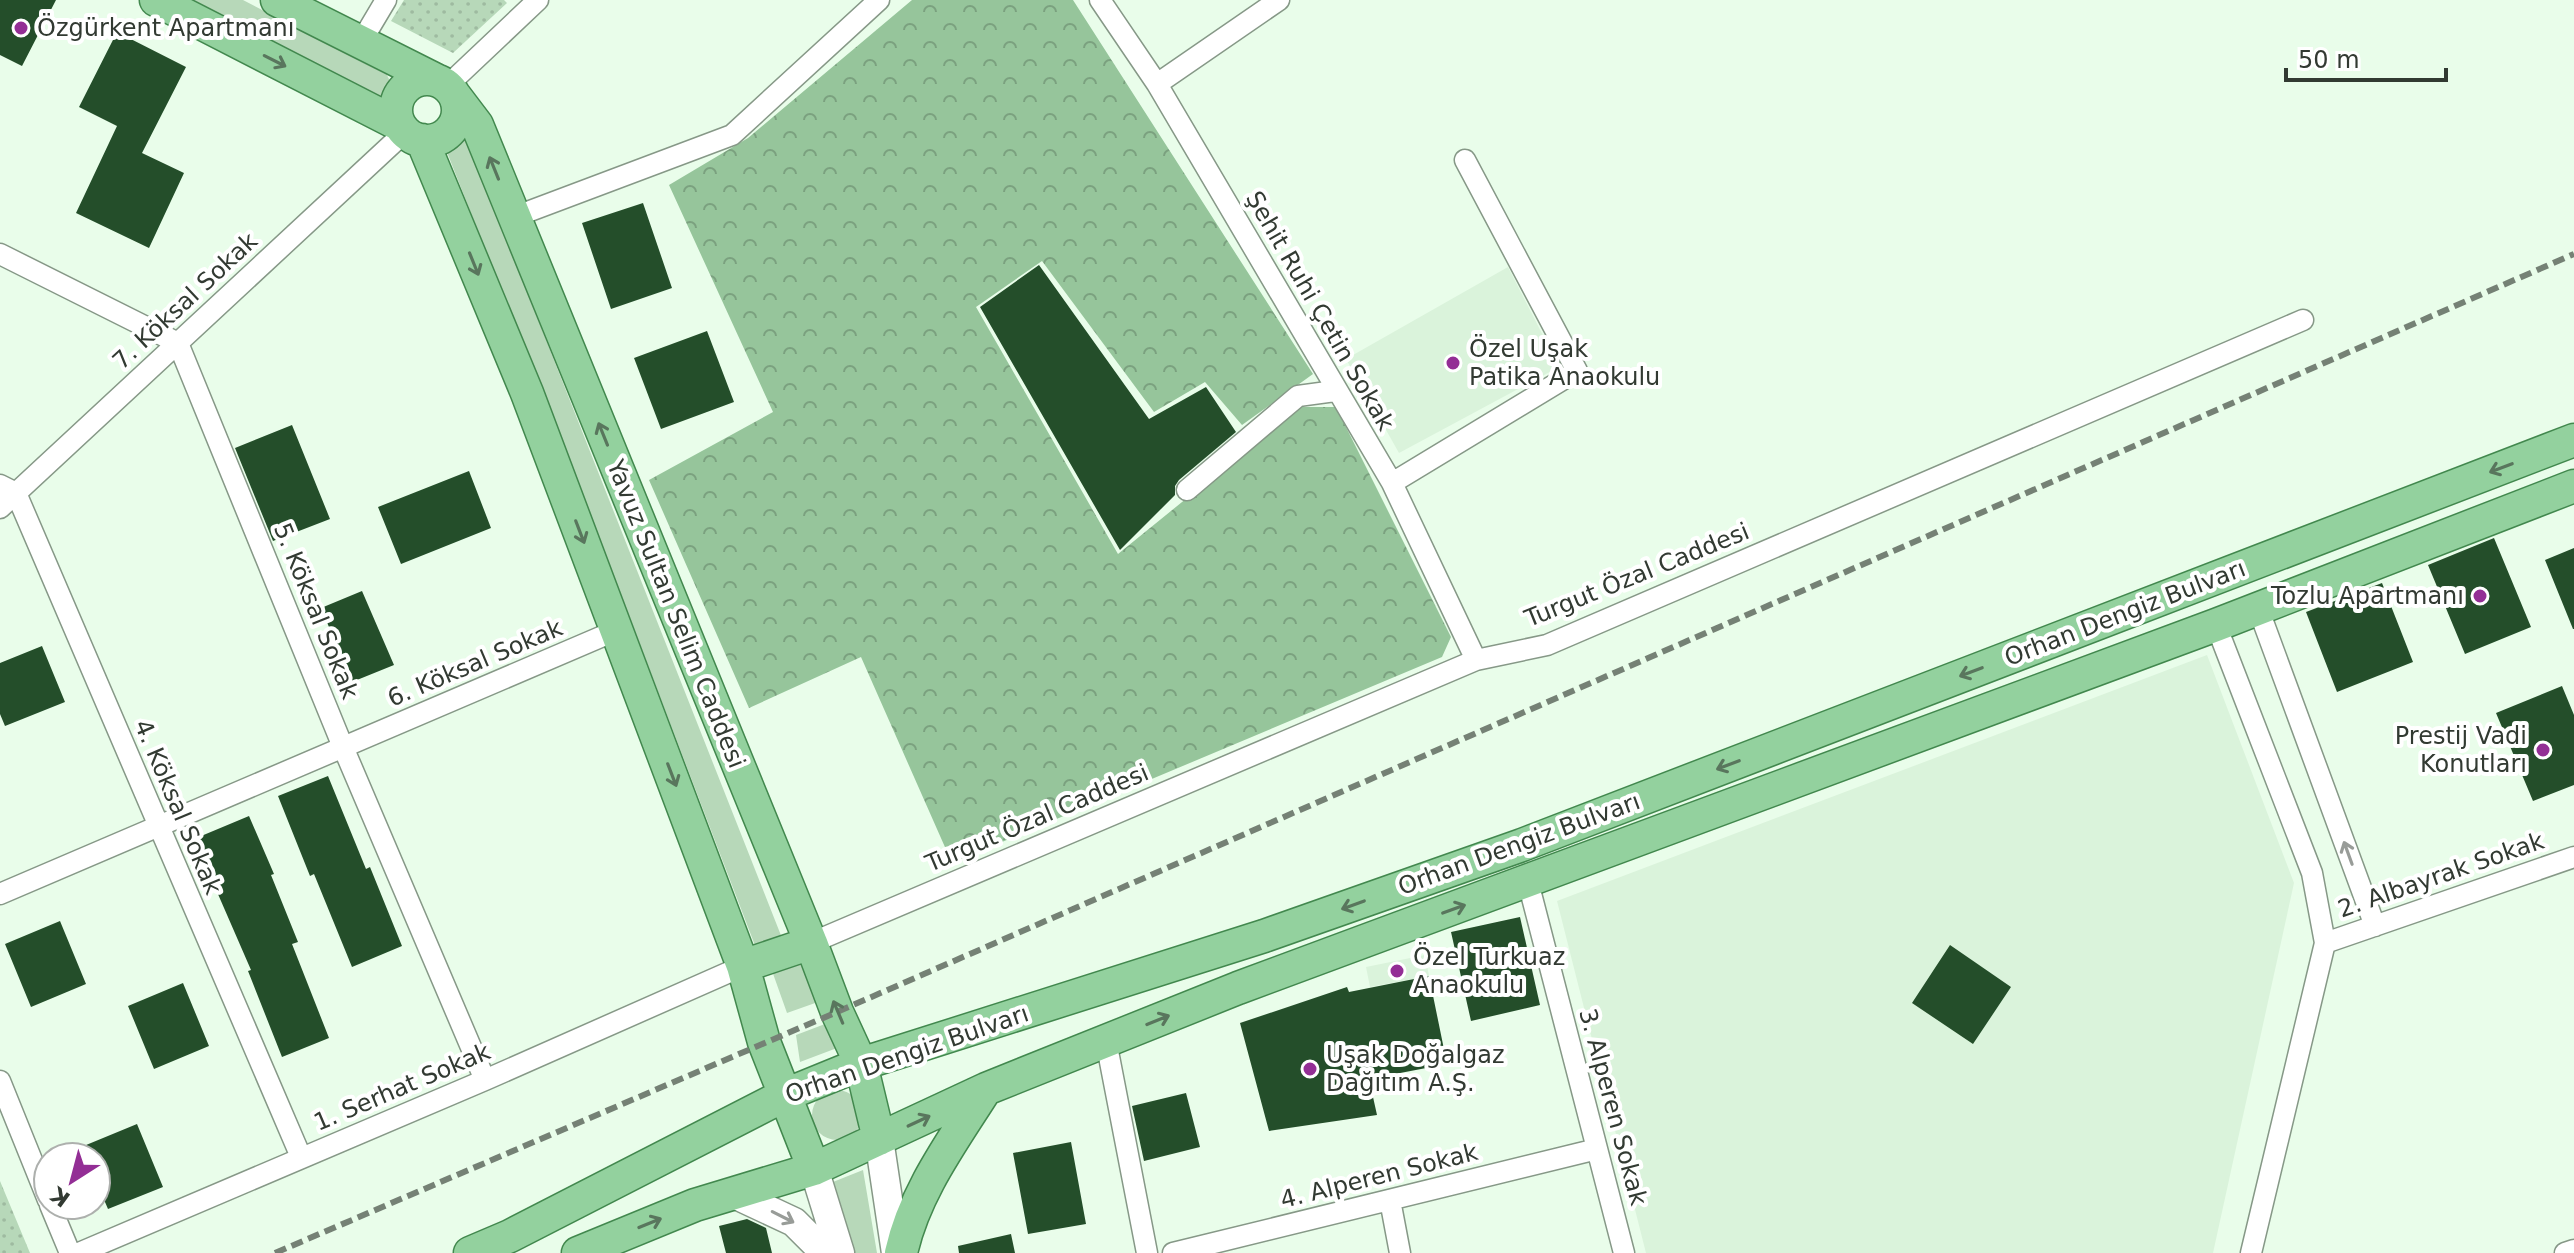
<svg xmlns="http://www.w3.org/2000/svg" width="2574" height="1253" viewBox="0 0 2574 1253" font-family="'DejaVu Sans',sans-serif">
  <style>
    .built { fill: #daf3db }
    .green { fill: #b7d8b9 }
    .forest { fill: url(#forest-crowns) }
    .park { fill: url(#park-dots) }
    .building { fill: #244e2a }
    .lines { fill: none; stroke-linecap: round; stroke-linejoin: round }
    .street-casing { stroke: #869887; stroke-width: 23 }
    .secondary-casing { stroke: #869887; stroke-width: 31 }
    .primary-casing { stroke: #42884e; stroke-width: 35 }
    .street { stroke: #fff; stroke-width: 20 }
    .secondary { stroke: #fff; stroke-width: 28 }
    .primary { stroke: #93d19e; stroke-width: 32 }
    .rail { stroke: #758175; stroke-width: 6; stroke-dasharray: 12 6; stroke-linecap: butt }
    .oneway { stroke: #59765d }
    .oneway2 { stroke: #989c98 }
    .poi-dot { fill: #932e95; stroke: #fff; stroke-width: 3 }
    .labels { text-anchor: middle; stroke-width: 8; stroke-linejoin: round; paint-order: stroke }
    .poi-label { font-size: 24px; fill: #323a32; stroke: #fff; text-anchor: start }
    .street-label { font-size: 24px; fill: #323a32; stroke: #fff }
  </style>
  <defs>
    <pattern id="forest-crowns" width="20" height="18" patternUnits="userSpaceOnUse" patternTransform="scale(2)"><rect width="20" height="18" fill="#96c59b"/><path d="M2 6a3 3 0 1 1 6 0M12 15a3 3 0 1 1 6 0" fill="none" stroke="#7ba17f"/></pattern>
    <pattern id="park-dots" width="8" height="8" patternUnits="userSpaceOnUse" patternTransform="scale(2)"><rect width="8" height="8" fill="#b7d8b9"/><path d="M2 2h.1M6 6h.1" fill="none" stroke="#9ebaa0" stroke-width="1.8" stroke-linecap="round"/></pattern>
  </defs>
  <rect width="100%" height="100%" fill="#e9fdea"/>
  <path class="built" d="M1508 267 1559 367 1399 453 1346 359Z
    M2207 655 2294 883 2213 1253H1646L1557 901Z
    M1425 955 1429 976 1370 987 1366 967Z"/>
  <path class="green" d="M193 0H243L387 75 392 85 386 94 376 97Z
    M455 131 466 137 782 938 756 948 612 571 443 142 444 137Z
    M798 959 818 1002 787 1013 771 968Z
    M825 1024 837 1048 800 1062 796 1035Z
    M812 1115a25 25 0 1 1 50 0a25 25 0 1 1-50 0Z
    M863 1170 877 1253H853L833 1182Z"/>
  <path class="forest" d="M912 0H1073L1313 374 1242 425 1205 382 1154 412 1042 261 976 307 1118 554 1299 407H1336L1451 637 1442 657 952 863 861 657 749 708 649 480 773 412 669 185 748 138Z"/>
  <path class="park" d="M404 0H504L507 3 453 53 391 21Z
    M0 1181 30 1253H0Z"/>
  <path class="building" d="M0 0H56L22 66 0 55Z
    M117 32 186 67 142 153 184 173 149 248 76 213 117 126 79 107Z
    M643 203 672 288 611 309 582 223Z
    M1039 265 1149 419 1206 387 1236 432 1179 480 1175 486V495L1120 550 980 307Z
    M707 331 734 402 661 429 634 358Z
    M292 425 330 519 273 541 235 448Z
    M469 471 491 528 401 564 378 507Z
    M2494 538 2531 627 2465 654 2428 565Z
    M2574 548V629H2573L2545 560Z
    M2382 583 2413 662 2337 692 2306 612Z
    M362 591 394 665 352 682 321 608Z
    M42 646 65 702 5 726 0 714V663Z
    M2562 686 2574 715V785L2533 801 2496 713Z
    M328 776 366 869 370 867 402 946 352 967 314 874 310 876 278 796Z
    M249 816 274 874 271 875 298 942 292 944 329 1038 282 1057 248 971 251 970 194 839Z
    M1520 917 1540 1005 1471 1021 1451 932Z
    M60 921 86 984 31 1007 5 944Z
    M1950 945 2011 987 1973 1044 1912 1003Z
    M1429 976 1447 1064 1369 1079 1377 1115 1269 1131 1240 1023 1347 987 1349 992Z
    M183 983 209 1046 154 1069 128 1006Z
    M1186 1093 1200 1147 1144 1161 1132 1106Z
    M137 1124 163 1187 108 1209 96 1181V1157H57Z
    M1071 1142 1086 1224 1028 1234 1013 1153Z
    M747 1219 766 1228 772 1253H726L719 1226Z
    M1011 1234 1015 1253H959L958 1246Z"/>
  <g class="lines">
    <defs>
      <path id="street" d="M1100 0 1157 84 1392 483 1476 660
        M361 42 386 0
        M1157 84 1279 0
        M447 86 538 0
        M514 217 732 135 879 0
        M0 254 178 343 343 747 485 1080
        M1392 483 1577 371 1465 160
        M0 485 16 493 301 1157
        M1187 490 1298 396 1335 391
        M0 508 405 132
        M2258 608 2375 926
        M2216 625 2312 873 2325 943 2251 1253
        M1528 882 1624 1253
        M0 894 617 630
        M811 943 1476 660 1547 645 2303 320
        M2325 943 2574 857
        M1106 1041 1147 1253
        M0 1081 48 1200
        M1390 1200 1400 1253
        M50 1205 70 1253
        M79 1253 485 1080 743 966
        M1173 1253 1597 1149
        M2565 1253 2574 1250"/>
      <path id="secondary" d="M879 1139 896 1253
        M814 1169 840 1253
        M732 1193 794 1222 825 1253"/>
      <path id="primary" d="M156 0 398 124
        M277 0 436 80
        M396 110a31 31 0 1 1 62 0a31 31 0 1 1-62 0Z
        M455 96 477 125 811 943 837 1012 861 1064 879 1139
        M422 140 527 393 743 966 764 1042 814 1169
        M743 966 811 943
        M470 1253 510 1236 785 1095 861 1064 1264 936 1522 845 2574 440
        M578 1253 695 1205 814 1169 986 1089 1238 988 2216 625 2574 486
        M901 1253C914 1193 952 1142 985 1090"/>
    </defs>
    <use href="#street" class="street-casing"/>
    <use href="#secondary" class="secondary-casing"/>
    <use href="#primary" class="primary-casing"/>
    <use href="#street" class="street"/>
    <use href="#secondary" class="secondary"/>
    <use href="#primary" class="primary"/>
    <path class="rail" d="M275 1253 837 1012 2574 254"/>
  </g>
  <defs><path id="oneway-shaft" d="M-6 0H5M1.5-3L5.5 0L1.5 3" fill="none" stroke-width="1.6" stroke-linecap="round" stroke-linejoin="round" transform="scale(2)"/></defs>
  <g class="oneway">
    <use href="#oneway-shaft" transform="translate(275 61) rotate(27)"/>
    <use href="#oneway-shaft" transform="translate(494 168) rotate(-112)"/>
    <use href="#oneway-shaft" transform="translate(474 264) rotate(68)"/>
    <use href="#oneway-shaft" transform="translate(603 434) rotate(-112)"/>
    <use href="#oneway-shaft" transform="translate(2501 468) rotate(159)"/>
    <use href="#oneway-shaft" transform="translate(580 532) rotate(69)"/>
    <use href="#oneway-shaft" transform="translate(1971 672) rotate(159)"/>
    <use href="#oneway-shaft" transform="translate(1728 765) rotate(159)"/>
    <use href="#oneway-shaft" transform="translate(672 775) rotate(69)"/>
    <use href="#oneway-shaft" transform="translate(1353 905) rotate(160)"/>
    <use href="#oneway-shaft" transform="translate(1454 909) rotate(-20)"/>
    <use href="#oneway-shaft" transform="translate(838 1012) rotate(-113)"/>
    <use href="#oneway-shaft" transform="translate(1158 1020) rotate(-22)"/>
    <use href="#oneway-shaft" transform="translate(919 1121) rotate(-25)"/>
    <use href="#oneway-shaft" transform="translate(650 1223) rotate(-22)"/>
  </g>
  <g class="oneway2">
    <use href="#oneway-shaft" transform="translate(2348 853) rotate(-110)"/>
    <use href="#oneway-shaft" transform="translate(783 1217) rotate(27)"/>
  </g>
  <g class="poi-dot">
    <circle cx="21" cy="28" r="8"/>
    <circle cx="1453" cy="363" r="8"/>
    <circle cx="2480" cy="596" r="8"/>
    <circle cx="2543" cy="750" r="8"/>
    <circle cx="1397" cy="971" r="8"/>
    <circle cx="1310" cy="1069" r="8"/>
  </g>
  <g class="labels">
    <g class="poi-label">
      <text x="37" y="36">Özgürkent Apartmanı</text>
      <text x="1469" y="357">Özel Uşak<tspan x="1469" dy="28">Patika Anaokulu</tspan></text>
      <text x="2464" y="604" text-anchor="end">Tozlu Apartmanı</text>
      <text x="2527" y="744" text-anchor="end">Prestij Vadi<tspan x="2527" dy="28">Konutları</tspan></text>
      <text x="1413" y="965">Özel Turkuaz<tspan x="1413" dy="28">Anaokulu</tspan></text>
      <text x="1326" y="1063">Uşak Doğalgaz<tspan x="1326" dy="28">Dağıtım A.Ş.</tspan></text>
    </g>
    <g class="street-label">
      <text transform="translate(185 301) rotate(-43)" y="8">7. Köksal Sokak</text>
      <text transform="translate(1320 311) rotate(60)" y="8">Şehit Ruhi Çetin Sokak</text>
      <text transform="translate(1637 575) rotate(-22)" y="8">Turgut Özal Caddesi</text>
      <text transform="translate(316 611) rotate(68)" y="8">5. Köksal Sokak</text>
      <text transform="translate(2125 613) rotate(-21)" y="8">Orhan Dengiz Bulvarı</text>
      <text transform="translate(676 614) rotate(68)" y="8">Yavuz Sultan Selim Caddesi</text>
      <text transform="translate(475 663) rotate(-23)" y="8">6. Köksal Sokak</text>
      <text transform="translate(178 807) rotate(67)" y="8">4. Köksal Sokak</text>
      <text transform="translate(1037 818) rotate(-23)" y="8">Turgut Özal Caddesi</text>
      <text transform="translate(1519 844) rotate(-20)" y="8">Orhan Dengiz Bulvarı</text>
      <text transform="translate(2441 875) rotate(-19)" y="8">2. Albayrak Sokak</text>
      <text transform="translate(907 1054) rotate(-19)" y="8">Orhan Dengiz Bulvarı</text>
      <text transform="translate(402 1087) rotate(-23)" y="8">1. Serhat Sokak</text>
      <text transform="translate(1613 1107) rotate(75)" y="8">3. Alperen Sokak</text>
      <text transform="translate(1379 1176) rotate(-14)" y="8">4. Alperen Sokak</text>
    </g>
  </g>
  <g transform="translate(72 1181) rotate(216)"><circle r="38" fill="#ffffff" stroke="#adb0ad" stroke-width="2"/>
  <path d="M0-6L14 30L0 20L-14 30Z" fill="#932e95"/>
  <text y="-12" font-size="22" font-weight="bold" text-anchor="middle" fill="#323a32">K</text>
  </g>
  <path d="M2286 68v12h160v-12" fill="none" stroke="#323a32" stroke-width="4"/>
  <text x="2298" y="68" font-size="24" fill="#323a32" stroke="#ffffff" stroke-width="6" paint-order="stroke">50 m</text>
</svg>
